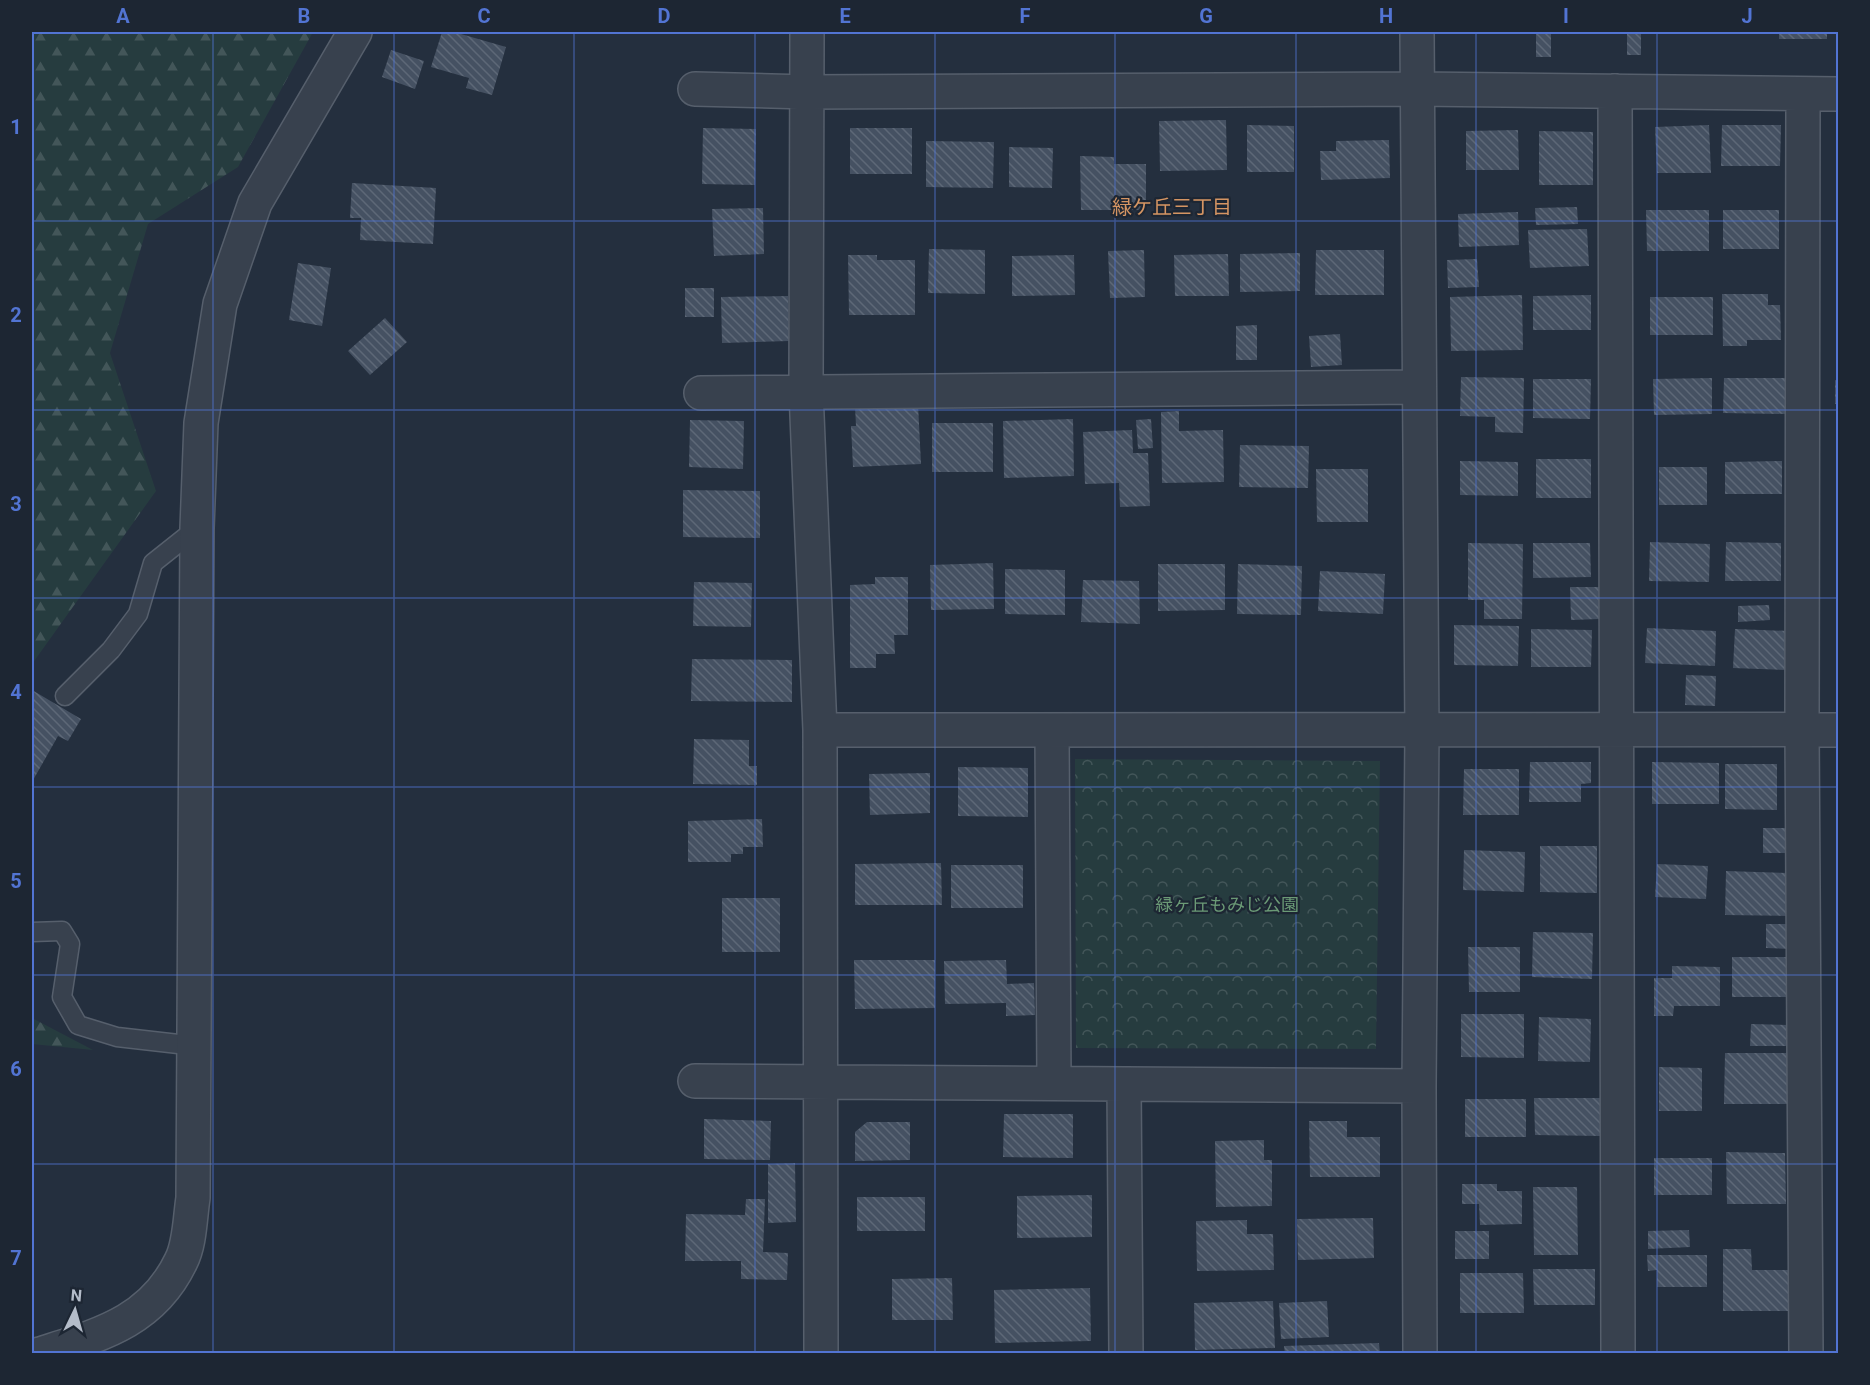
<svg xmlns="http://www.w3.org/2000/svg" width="1870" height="1385" viewBox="0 0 1870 1385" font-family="Roboto,'Noto Sans JP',sans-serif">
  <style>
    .forest { fill: url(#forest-firs) }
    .park { fill: url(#park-crowns) }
    .building { fill: url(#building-back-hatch) }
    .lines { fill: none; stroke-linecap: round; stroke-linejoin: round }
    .lane-casing { stroke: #565f6c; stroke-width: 21 }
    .street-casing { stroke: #565f6c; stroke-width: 36 }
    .lane { stroke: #38414e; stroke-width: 18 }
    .street { stroke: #38414e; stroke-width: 33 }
    .grid { fill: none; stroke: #5274d3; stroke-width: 1.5; stroke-opacity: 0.55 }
    .labels { text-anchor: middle; stroke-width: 4.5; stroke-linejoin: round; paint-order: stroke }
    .park-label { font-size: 18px; fill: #6b9a76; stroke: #1d2633 }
    .neighbourhood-label { font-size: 20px; fill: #d59563; stroke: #1d2633 }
    .neatline { fill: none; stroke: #5274d3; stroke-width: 2 }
    .grid-label { font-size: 20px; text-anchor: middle; font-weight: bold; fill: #5274d3 }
  </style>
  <defs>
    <pattern id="forest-firs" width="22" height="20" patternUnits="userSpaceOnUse" patternTransform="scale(1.5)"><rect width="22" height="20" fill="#263c3f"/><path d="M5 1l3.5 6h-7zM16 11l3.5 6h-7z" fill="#435659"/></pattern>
    <pattern id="park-crowns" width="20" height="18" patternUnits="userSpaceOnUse" patternTransform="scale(1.5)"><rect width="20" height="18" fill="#263c3f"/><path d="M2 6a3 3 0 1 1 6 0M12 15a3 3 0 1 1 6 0" fill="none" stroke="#435659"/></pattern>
    <pattern id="building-back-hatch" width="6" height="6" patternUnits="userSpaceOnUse" patternTransform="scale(1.5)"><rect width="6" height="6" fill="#455162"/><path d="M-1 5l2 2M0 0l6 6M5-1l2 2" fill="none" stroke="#5d6877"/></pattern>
  </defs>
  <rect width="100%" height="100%" fill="#242f3e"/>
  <path class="forest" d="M32 32H313L238 167 148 224 110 353 156 491 32 664Z
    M32 1018 93 1050 32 1044Z"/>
  <path class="park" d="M1075 759 1380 761 1376 1049 1076 1048Z"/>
  <path class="building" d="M442 32H454L506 47 492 95 466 88 469 78 431 67Z
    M1536 32H1551V57H1536Z
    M1627 32H1641V55H1627Z
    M1779 32H1827V39H1779Z
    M391 50 424 61 415 89 382 77Z
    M1226 120 1227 170 1160 171 1159 121Z
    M1247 125 1294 126V172H1247Z
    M1709 125 1711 173H1657L1655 127Z
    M1722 125H1781L1780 166H1721Z
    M703 128 756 129 755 185 702 184Z
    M850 128H912V174H850Z
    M1518 130 1519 170H1466V131Z
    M1539 131 1593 132V185H1539Z
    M1389 140 1390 178 1321 180 1320 151H1336V141Z
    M926 141 994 142 993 188 926 187Z
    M1009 147 1053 148 1052 188 1009 187Z
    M1080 156 1114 157V164H1146V210H1081Z
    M352 183 436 188 433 244 360 240 361 218H350Z
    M1577 207 1578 224 1536 225 1535 208Z
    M763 208 764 254 714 256 712 209Z
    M1646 210H1709V251H1647Z
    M1723 210H1779V249H1723Z
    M1518 212 1519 245 1459 247 1458 214Z
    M1587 229 1589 266 1530 268 1528 230Z
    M929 249 985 250V294L928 293Z
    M1144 250 1145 297 1110 298 1108 251Z
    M1316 250H1384V295H1315Z
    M1300 253V291L1240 292V254Z
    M1228 254 1229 296H1175L1174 255Z
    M848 255H877V260H915V315H849Z
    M1074 255 1075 295 1012 296V256Z
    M1477 259 1479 287 1448 288 1447 260Z
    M298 263 331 268 322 326 289 320Z
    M685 288H714V317H685Z
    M1722 294H1768V305H1780L1781 340H1747V346H1723Z
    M1522 295 1523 350 1451 351 1450 297Z
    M1591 295V330H1533V296Z
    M788 296 789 341 722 343 721 297Z
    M1650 297H1713V335H1650Z
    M385 318 407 342 370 375 348 351Z
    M1257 325V360H1236V326Z
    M1340 334 1342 365 1311 367 1309 336Z
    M1461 377 1524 378 1523 433 1495 432V417L1460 416Z
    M1712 378V414L1654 415 1653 379Z
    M1724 378H1786V414L1723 413Z
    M1533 379H1591L1590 419 1533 418Z
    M1835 380 1838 381V404H1835Z
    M918 404 921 464 853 467 851 426H856L855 406Z
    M1179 411V431L1223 430 1224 482 1162 483 1161 412Z
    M1073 419 1074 476 1004 478 1003 421Z
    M1151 419 1153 448 1138 449 1136 420Z
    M690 420 744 421 743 469 689 467Z
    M932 423H993V472H932Z
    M1132 430 1133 453H1148L1150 506 1120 507 1119 483 1085 484 1083 432Z
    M1240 445 1309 446 1308 488 1239 487Z
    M1536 459H1591V498H1536Z
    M1460 461 1518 462V496L1460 495Z
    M1782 461V494H1725V462Z
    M1659 467H1707V505H1659Z
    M1316 469H1368V522H1317Z
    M683 490 760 491V538L683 537Z
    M1650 542 1710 544 1709 582 1649 581Z
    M1726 542 1781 543V581H1725Z
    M1468 543 1523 544 1522 619H1484V600H1468Z
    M1533 543H1590L1591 577 1533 578Z
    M993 563 994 609 931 610 930 565Z
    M1158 564H1225V610L1158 611Z
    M1238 564 1302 566 1301 615 1237 614Z
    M1005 569 1065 570V615L1005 614Z
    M1320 571 1385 574 1383 614 1318 611Z
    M875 577H908V635H894L895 654H876V668H850V585L875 584Z
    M1083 580 1139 581 1140 624 1081 622Z
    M694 582 752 583 751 627 693 626Z
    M1570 587H1599V619L1571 620Z
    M1769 605 1770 620 1738 622V606Z
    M1454 625 1519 626 1518 666 1454 665Z
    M1647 628 1716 631 1715 666 1645 663Z
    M1531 629 1592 630 1591 667H1531Z
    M1735 629 1790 631 1788 670 1733 668Z
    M692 659 792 660V702L691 701Z
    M1686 675 1716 676 1715 706 1685 705Z
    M32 690 81 719 68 741 58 736 32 782Z
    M694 739 749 740V766H757V785L693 784Z
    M1530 762H1591V783L1581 784V802H1529Z
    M1652 762 1719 763V804H1652Z
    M1725 764H1777V810L1725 809Z
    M958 767 1028 768V817L958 816Z
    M1464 769H1519V815H1463Z
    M930 773V813L870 815 869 774Z
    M762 819 763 847H743V854H731V862H688V821Z
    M1763 828H1790V853H1763Z
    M1540 846H1597V893L1540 892Z
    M1464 850 1525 852 1524 892 1463 890Z
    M941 863 942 905H855V864Z
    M1657 864 1708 866 1706 899 1655 897Z
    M951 865H1023V908H951Z
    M1726 871 1789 873 1788 916 1725 915Z
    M722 898H780V952H722Z
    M1766 924H1791V949L1766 948Z
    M1533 932 1593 933 1592 979 1532 977Z
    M1468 947H1520V992H1469Z
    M1732 957H1787V997H1732Z
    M854 960H935V1008L855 1009Z
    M1006 960 1007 984 1034 983 1035 1015 1006 1016V1003L945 1004 944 961Z
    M1672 966 1720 967V1006H1674L1673 1016H1654V978H1672Z
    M1461 1014H1524V1058L1461 1057Z
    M1539 1017 1591 1019 1590 1062 1538 1061Z
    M1751 1024 1788 1025V1046H1750Z
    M1725 1053H1790L1789 1104H1724Z
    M1659 1067 1702 1068V1111H1659Z
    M1534 1098H1600V1136L1535 1135Z
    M1465 1099H1526V1137H1465Z
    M1004 1114H1073V1158L1003 1157Z
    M704 1119 771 1121 770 1160 704 1159Z
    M1309 1121H1347V1137H1380V1177H1310Z
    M867 1122H910V1160L855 1161V1132Z
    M1264 1140V1160H1272V1206L1216 1207 1215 1141Z
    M1726 1152 1785 1153 1786 1204H1727Z
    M1654 1158H1712V1195H1654Z
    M795 1163 796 1222 768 1223V1164Z
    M1462 1184H1497V1191H1522V1224L1480 1225 1479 1204H1462Z
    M1533 1187H1577L1578 1255H1534Z
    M1092 1195V1237L1017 1238V1196Z
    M857 1197H925V1231H857Z
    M746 1199H765L763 1252 788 1253 787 1280 741 1279V1261H685L686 1214 745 1215Z
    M1373 1218 1374 1258 1298 1260 1297 1219Z
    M1247 1220V1234H1273L1274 1270 1197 1271 1196 1221Z
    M1689 1230 1690 1247 1648 1249V1231Z
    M1455 1231H1489V1259H1455Z
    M1723 1249H1751L1752 1270H1791L1792 1311H1723Z
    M1647 1255H1707V1287H1657V1270L1648 1271Z
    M1533 1269H1595V1305H1534Z
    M1460 1273H1523L1524 1313H1460Z
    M952 1278 953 1320H892V1279Z
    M1090 1288 1091 1341 995 1343 994 1290Z
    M1273 1301 1275 1348 1195 1350 1194 1303Z
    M1327 1301 1329 1337 1281 1339 1279 1303Z
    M1379 1343 1380 1354H1285L1284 1346Z"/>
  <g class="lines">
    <defs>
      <path id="lane" d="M65 696 111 650 138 614 153 563 197 528
        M32 932 62 931 70 944 62 997 78 1025 117 1037 196 1046"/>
      <path id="street" d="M807 32 806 391 820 730 821 1354
        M1417 32 1422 732 1419 1086 1420 1354
        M695 89 808 92 1417 89 1838 94
        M1615 91 1618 1354
        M1803 94 1802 730 1806 1354
        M701 393 1418 387
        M820 730C1160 733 1499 727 1838 730
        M1052 732 1054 1082
        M695 1081 1419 1086
        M1124 1084 1126 1354
        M40 1354C99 1335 152 1322 181 1261 190 1244 190 1217 193 1198L197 528 201 423 220 304 255 203 355 32"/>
    </defs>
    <use href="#lane" class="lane-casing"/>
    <use href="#street" class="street-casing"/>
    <use href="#lane" class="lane"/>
    <use href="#street" class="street"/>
  </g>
  <path class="grid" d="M213 32V1354M394 32V1354M574 32V1354M755 32V1354M935 32V1354M1115 32V1354M1296 32V1354M1476 32V1354M1657 32V1354M32 221H1838M32 410H1838M32 598H1838M32 787H1838M32 975H1838M32 1164H1838"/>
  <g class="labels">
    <g class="park-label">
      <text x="1227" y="911">緑ヶ丘もみじ公園</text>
    </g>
    <g class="neighbourhood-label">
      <text x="1172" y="214">緑ケ丘三丁目</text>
    </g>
  </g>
  <rect width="1870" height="1385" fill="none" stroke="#1d2633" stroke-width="66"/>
  <g transform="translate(75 1310) rotate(5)" stroke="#1d2633" stroke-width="4.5" paint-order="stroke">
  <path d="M0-4.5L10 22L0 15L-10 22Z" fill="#b4bcc9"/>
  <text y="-9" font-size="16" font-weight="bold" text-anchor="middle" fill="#b4bcc9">N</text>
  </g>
  <rect x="33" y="33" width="1804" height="1319" class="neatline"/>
  <g class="grid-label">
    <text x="123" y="23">A</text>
    <text x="304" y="23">B</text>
    <text x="484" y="23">C</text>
    <text x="664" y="23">D</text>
    <text x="845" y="23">E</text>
    <text x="1025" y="23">F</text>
    <text x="1206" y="23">G</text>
    <text x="1386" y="23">H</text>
    <text x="1566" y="23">I</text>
    <text x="1747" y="23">J</text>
    <text x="16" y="134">1</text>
    <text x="16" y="322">2</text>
    <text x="16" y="511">3</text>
    <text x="16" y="699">4</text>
    <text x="16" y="888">5</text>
    <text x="16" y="1076">6</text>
    <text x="16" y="1265">7</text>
  </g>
</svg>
